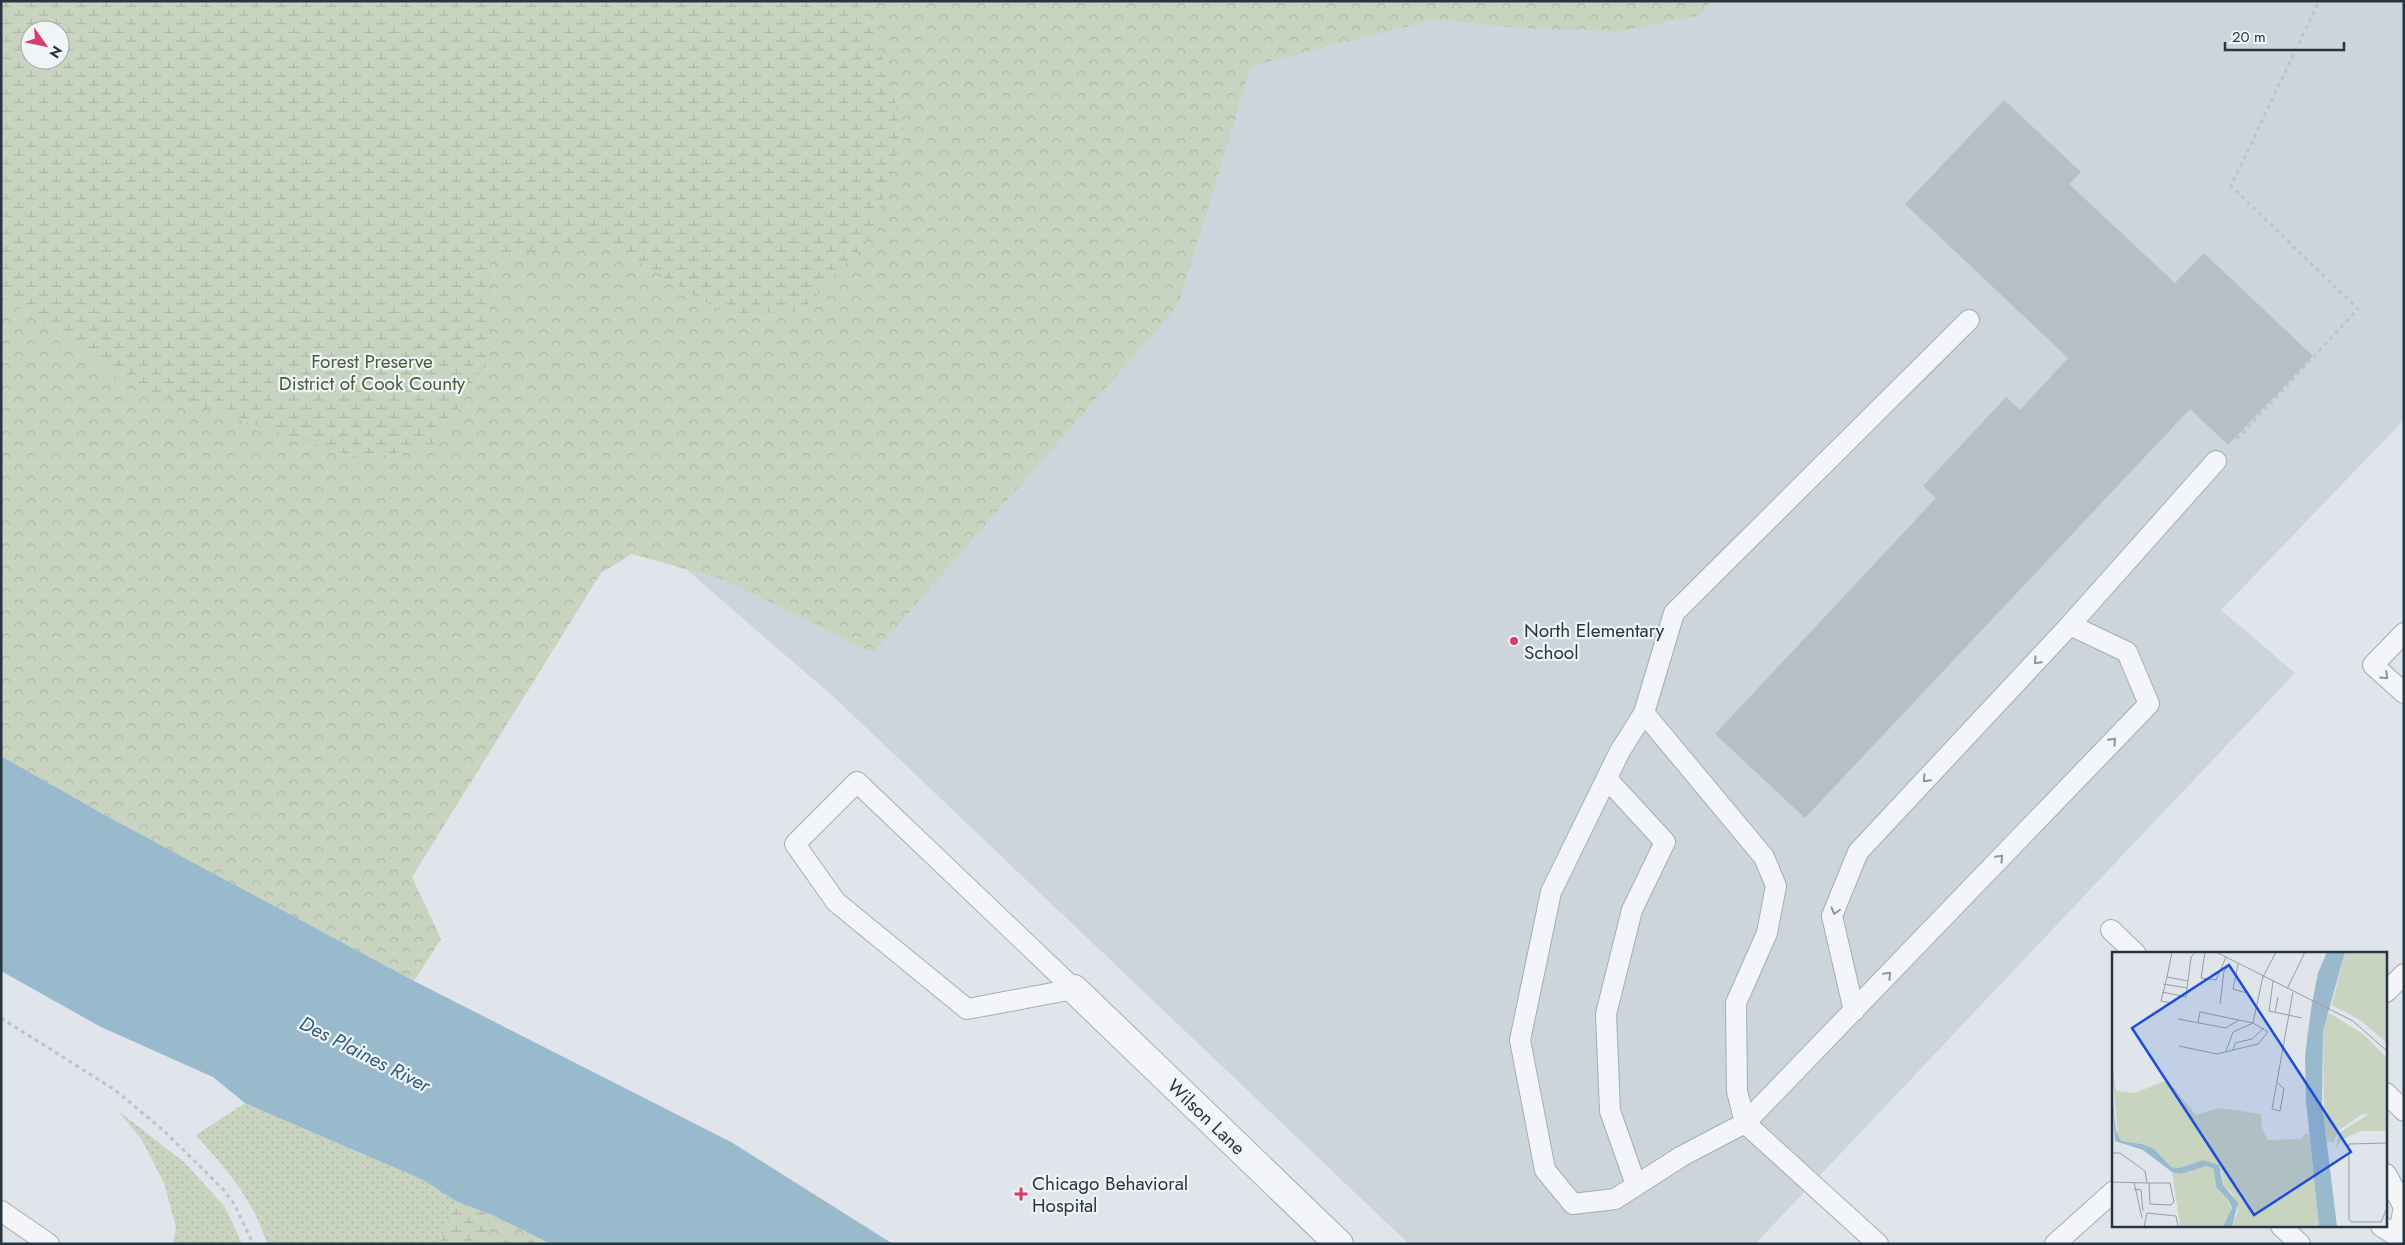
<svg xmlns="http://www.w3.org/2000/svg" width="2405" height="1245" viewBox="0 0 2405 1245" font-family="Jost,sans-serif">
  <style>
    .built { fill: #cdd5dc }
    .green { fill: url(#green-dots) }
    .forest { fill: url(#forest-crowns); fill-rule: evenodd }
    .wetland { fill: url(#wetland-marsh); fill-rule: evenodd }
    .water { fill: #98bacc }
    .building { fill: #b6bfc7 }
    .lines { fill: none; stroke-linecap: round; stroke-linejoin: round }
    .lane-casing { stroke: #a4adb4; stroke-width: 22 }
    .street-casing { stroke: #a4adb4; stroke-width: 30 }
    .path { stroke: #bec3c9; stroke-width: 3; stroke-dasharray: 4 4; stroke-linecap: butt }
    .lane { stroke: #f3f5f8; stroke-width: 20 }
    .street { stroke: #f3f5f8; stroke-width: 28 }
    .oneway { stroke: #8d959d }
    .poi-dot { fill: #d73c6d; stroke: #eff4f7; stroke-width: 2 }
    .labels { text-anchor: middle; stroke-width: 4.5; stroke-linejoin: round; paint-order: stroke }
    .park-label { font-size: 19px; fill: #435f33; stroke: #eff4f7 }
    .poi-label { font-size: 19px; fill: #273542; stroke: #eff4f7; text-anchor: start }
    .street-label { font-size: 19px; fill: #273542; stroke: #eff4f7 }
    .water-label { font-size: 20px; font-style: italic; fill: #2e5c79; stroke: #eff4f7 }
    .inset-road { fill: none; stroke: #959fa7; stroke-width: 1 }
    .view { fill: #1d4ed8; fill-opacity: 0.15; stroke: #1d4ed8; stroke-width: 2.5 }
    .inset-edge { fill: none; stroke: #273542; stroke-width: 2.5 }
  </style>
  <defs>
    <pattern id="green-dots" width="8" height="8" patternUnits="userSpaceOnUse" patternTransform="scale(1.25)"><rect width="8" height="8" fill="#c8d4c0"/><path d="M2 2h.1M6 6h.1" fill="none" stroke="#acb7a6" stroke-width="1.8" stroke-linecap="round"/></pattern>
    <pattern id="forest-crowns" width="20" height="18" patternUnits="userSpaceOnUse" patternTransform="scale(1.25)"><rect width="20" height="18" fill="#c8d4c0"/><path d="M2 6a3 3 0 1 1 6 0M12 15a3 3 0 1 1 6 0" fill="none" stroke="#acb7a6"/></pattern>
    <pattern id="wetland-marsh" width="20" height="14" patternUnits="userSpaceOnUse" patternTransform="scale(1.25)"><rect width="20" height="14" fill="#c8d4c0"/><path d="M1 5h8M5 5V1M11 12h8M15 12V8" fill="none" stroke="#acb7a6"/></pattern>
  </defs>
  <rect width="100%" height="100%" fill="#dfe5ea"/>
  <path class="built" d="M1065 1H2404V420L2221 610 2295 673 1755 1244H1409L836 699 687 570Z"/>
  <path class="green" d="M245 1103 423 1180 456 1201 439 1244H267C254 1200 226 1169 196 1135Z
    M117 1110 185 1163 225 1207 242 1244H173L176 1228 164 1183 142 1140Z"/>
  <path class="forest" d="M1 1H1710L1700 15 1621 31 1533 29 1434 20 1251 66 1178 306 873 653 728 581 632 554 601 573 412 877 441 939 414 981 103 814 1 756ZM30 30H60V60H30Z
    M456 1201 492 1215 551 1244H439Z"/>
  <path class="wetland" d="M1 1H865L904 131 871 236 801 312 724 313 608 243 490 257V356L434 444 364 460 125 383 1 296ZM30 30H60V60H30Z
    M456 1201 492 1215 485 1244H439Z"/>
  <path class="water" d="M1 756 103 814 414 981 731 1142 893 1244H551L492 1215 456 1201 423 1180 245 1103 213 1077 101 1027 1 971Z"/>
  <path class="building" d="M2004 100 2081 172 2069 184 2175 283 2204 253 2313 356 2228 445 2190 409 1805 818 1715 734 1936 498 1923 486 2006 397 2020 410 2068 358 1905 204Z"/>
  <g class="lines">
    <defs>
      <path id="lane" d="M1969 320 1674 613 1644 713 1620 751 1551 892 1520 1040 1545 1170 1573 1204 1615 1199 1682 1156 1745 1123 2149 704 2127 652 2070 625
        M2404 633 2373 665 2404 693
        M1644 713 1764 857 1776 886 1767 933 1736 1003 1737 1091 1745 1123 1878 1244
        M1607 779 1665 842 1632 910 1606 1014 1610 1111 1636 1185
        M857 782 1074 989 967 1009 836 902 795 844Z
        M2111 930 2136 954
        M2386 992 2404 974
        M1854 1011 1832 916 1858 852 2070 625 2216 461
        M2386 1093 2404 1111
        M2386 1174 2404 1207
        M1 1211 49 1244
        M2281 1226 2300 1244
        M2381 1226 2398 1237 2401 1244
        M2398 1237 2404 1207
        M2055 1244 2114 1191"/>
      <g id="street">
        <path id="s1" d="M1074 989 1339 1244"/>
      </g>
    </defs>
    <use href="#lane" class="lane-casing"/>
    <use href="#street" class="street-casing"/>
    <path class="path" d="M2237 439 2358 309 2231 186 2319 1
      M1 1018 115 1090 164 1131 223 1189 235 1205 253 1244"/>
    <use href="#lane" class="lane"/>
    <use href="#street" class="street"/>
  </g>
  <defs><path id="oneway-chevron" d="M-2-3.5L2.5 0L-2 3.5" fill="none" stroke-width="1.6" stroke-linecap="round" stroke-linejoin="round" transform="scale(1.25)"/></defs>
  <g class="oneway">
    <use href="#oneway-chevron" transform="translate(2037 661) rotate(133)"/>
    <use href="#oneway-chevron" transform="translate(2385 676) rotate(43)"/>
    <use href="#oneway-chevron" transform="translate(2113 741) rotate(-46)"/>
    <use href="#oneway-chevron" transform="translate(1926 779) rotate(133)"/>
    <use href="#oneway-chevron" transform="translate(2000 858) rotate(-46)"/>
    <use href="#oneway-chevron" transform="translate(1835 911) rotate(106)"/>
    <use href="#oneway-chevron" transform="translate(1888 975) rotate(-46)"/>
  </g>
  <g class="poi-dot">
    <circle cx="1514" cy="641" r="5"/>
    <path d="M1018.5 1186.5h5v5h5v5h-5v5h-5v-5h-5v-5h5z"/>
  </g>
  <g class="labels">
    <g class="park-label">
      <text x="372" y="368">Forest Preserve<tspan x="372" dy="22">District of Cook County</tspan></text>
    </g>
    <g class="poi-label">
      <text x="1524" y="637">North Elementary<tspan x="1524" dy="22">School</tspan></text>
      <text x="1032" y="1190">Chicago Behavioral<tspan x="1032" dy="22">Hospital</tspan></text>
    </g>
    <g class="street-label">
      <text dy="7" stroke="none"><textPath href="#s1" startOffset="184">Wilson Lane</textPath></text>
    </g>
    <g class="water-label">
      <text transform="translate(365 1054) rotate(27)" y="7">Des Plaines River</text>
    </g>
  </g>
  <g transform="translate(2112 952)">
    <rect width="275" height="275" fill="#dfe5ea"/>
    <path d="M217 61 251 82 275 106V179H249L229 188 223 198 227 181 257 162 212 164 213 69ZM249 163 227 178 221 191 215 189 212 167Z" fill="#c8d4c0"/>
    <path d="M233 0H275V91L248 68 220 53ZM217 61 255 89 275 109V149L249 163 212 167 211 79ZM0 116 4 139 23 141 50 130H57L84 163 106 156 149 162 150 177 156 188 189 187 193 182H197L207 275H120L127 257 110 220 91 208 67 216 59 215 30 192 9 189 6 185ZM94 214 102 217 104 235 116 247 120 260 111 275H68L60 220 69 222Z" fill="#c8d4c0"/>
    <path d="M275 15V76H271L247 64 242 55 247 47 259 43 266 36 268 23ZM232 159H247L239 164 212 167V164ZM116 184 126 185 130 191V204L137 212 145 207H155L159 212 166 234V262L161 268 146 271 126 259 121 242 111 233 110 220 97 208V197L106 186Z" fill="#c8d4c0"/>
    <path d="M215 0H233L211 79 210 151 225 275H207L194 149 193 104 199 57 206 21ZM0 143 4 178 9 189 30 192 42 197 59 215 67 216 91 208 107 213 111 233 126 251 120 275H111L120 256 116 247 104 235 102 217 94 214 69 222 60 220 31 198 3 189Z" fill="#98bacc"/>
    <path class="inset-road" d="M60 0 55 25 76 29M93 0 89 26 104 28 114 5M104 0 241 69 275 99M126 12 121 37 135 41M55 25 49 49 59 51M151 25 164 0M161 29 157 59 190 66M51 32 75 36M175 37 193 0M50 40 74 45 79 5 84 0M108 52 112 19 117 14M163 60 166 45M66 67 114 76 127 68M67 94 105 102 146 92 156 80 141 71 88 60 86 71M114 99 121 80 141 71 151 24M121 99 123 91 140 87 152 76M165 130 172 137 168 159 160 157 181 40M275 191 237 192V267L239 270H269L275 256M0 201H8L33 219 35 231M0 230 35 231H58L62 250 59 253 38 252 37 231M22 230 30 266M22 237 29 238 31 259M32 275 35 261 64 264 66 275"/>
    <path class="view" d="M117 13 239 200 142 263 20 76Z"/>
    <rect width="275" height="275" class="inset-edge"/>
  </g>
  <rect width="2405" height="1245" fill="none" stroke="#273542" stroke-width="5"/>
  <g transform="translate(45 45) rotate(123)"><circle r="24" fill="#eff4f7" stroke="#9fa8af"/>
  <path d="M0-4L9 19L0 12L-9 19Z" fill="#d73c6d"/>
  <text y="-8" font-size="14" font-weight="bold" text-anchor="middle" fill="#273542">N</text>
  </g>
  <path d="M2225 42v8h119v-8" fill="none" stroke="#273542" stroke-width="2.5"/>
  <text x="2232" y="42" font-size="15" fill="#273542" stroke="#eff4f7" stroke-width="4" paint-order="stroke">20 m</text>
</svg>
